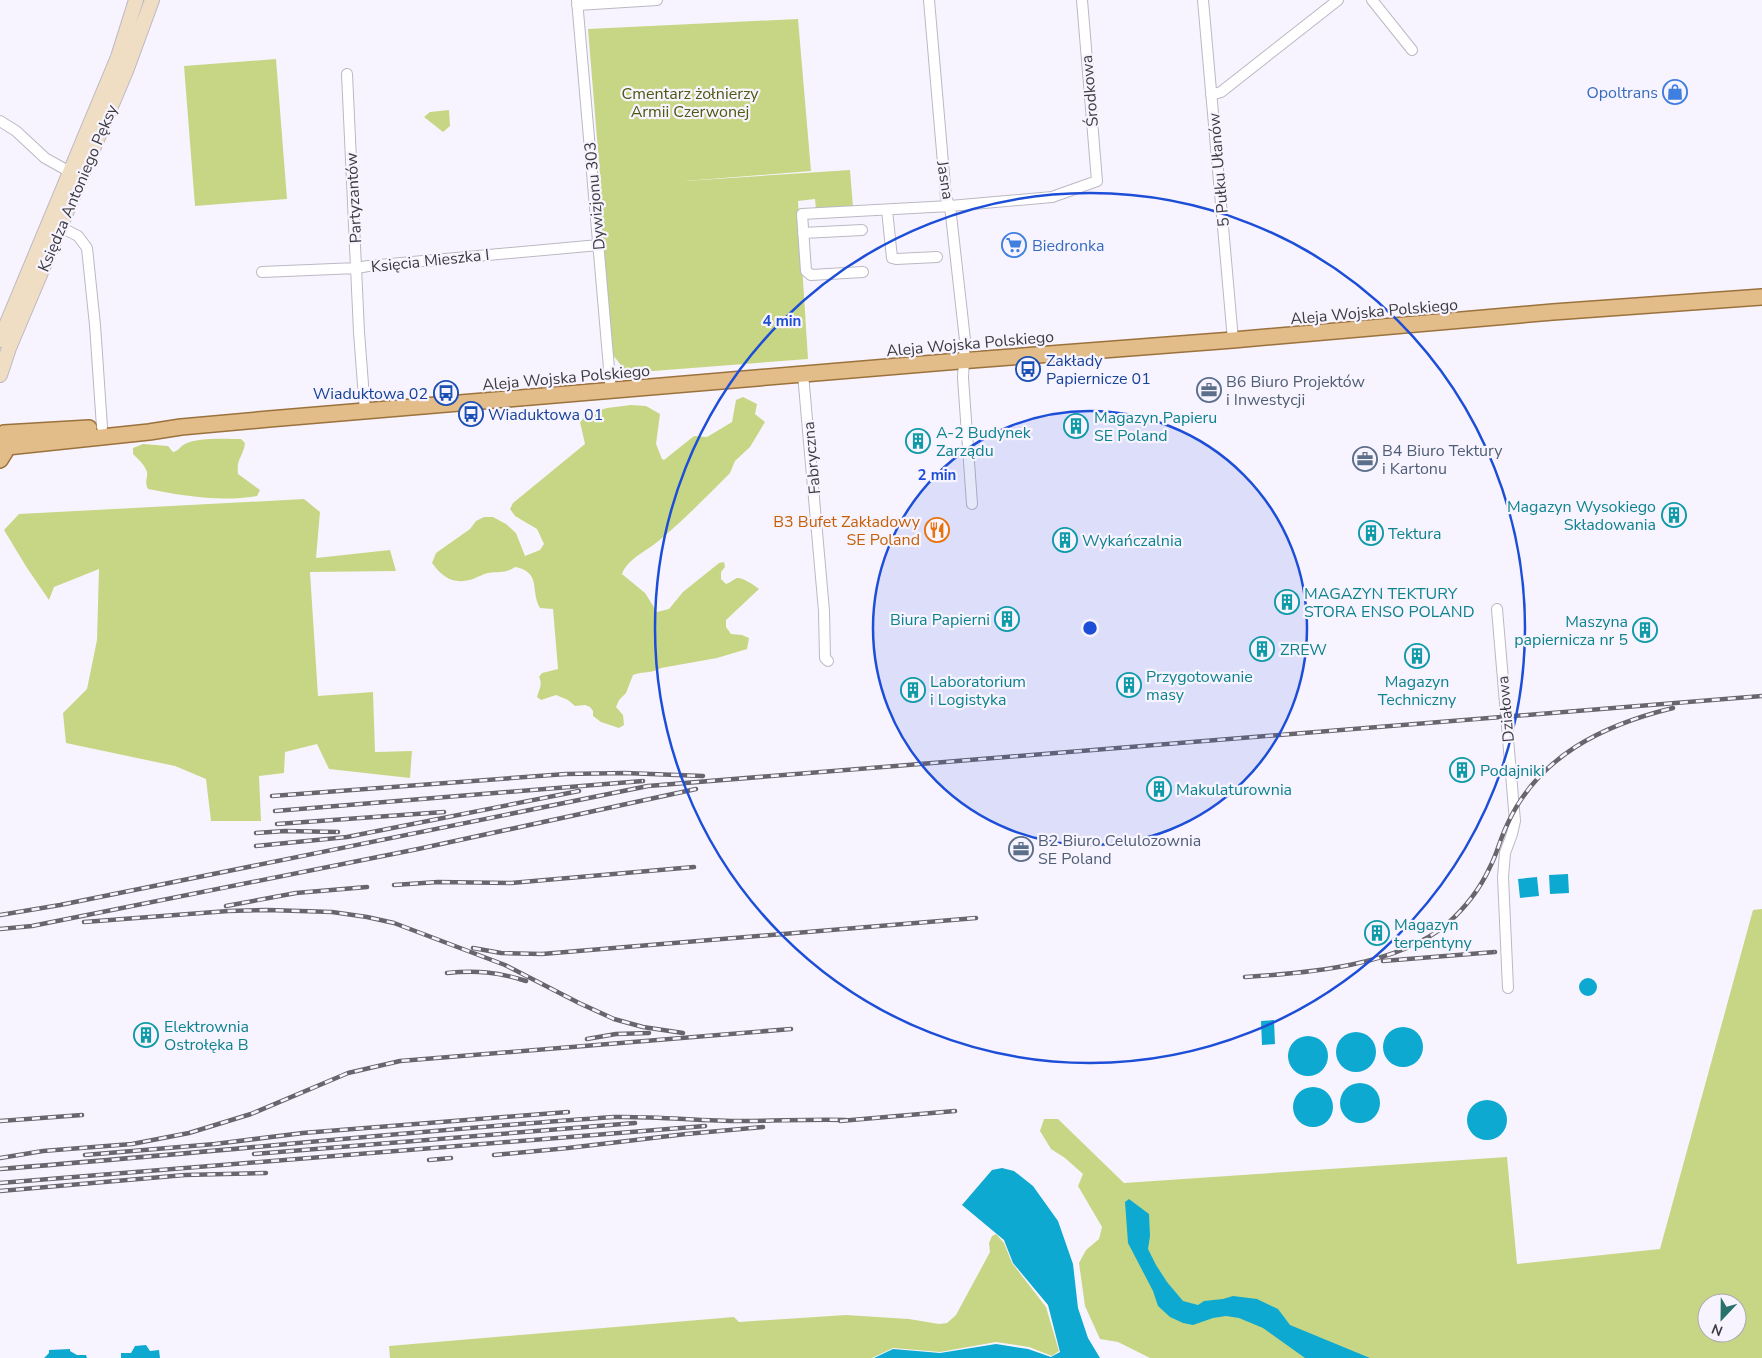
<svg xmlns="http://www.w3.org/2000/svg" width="1762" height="1358" viewBox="0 0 1762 1358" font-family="'Nunito Sans',sans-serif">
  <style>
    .green { fill: #c7d684; fill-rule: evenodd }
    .water { fill: #0ea9d1 }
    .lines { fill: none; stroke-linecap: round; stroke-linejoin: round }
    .minor-casing { stroke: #bcb8c3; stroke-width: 12 }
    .secondary-casing { stroke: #bcb8c3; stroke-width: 16 }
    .primary-casing { stroke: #9b723c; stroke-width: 18 }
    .minor { stroke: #fff; stroke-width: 10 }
    .secondary { stroke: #f0dec4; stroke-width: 14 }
    .primary { stroke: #e2bc89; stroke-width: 15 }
    .rail-casing { stroke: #68666c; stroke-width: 4.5 }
    .rail { stroke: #f8f4ff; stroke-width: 2.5; stroke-dasharray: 8; stroke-linecap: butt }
    .ring { fill: none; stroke: #1d4ed8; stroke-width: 2.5 }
    .labels { text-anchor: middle; stroke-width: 4.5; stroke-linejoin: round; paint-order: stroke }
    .street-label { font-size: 16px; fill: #3c3b3f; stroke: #f8f4ff }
    .shop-label { font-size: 16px; fill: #366cbe; stroke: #f8f4ff; text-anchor: end }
    .park-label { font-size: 16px; fill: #4e5810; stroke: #f8f4ff }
    .transit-label { font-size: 16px; fill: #164399; stroke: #f8f4ff; text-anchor: start }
    .service-label { font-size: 16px; fill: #4e5e75; stroke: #f8f4ff; text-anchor: start }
    .culture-label { font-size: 16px; fill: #0d838f; stroke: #f8f4ff; text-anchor: start }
    .food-label { font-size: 16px; fill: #c56008; stroke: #f8f4ff; text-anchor: end }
    .centre { fill: #1d4ed8; stroke: #f8f4ff; stroke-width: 2.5 }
    .ring-label { font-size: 15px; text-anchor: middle; font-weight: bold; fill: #1d4ed8; stroke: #f8f4ff; stroke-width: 4.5; stroke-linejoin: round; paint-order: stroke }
  </style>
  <rect width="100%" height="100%" fill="#f8f4ff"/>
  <path class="green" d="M798 19 811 171 685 181 850 170 853 207 816 210 815 199 798 201 808 359 627 373 613 355 598 187H601L588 29Z
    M276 59 287 199 195 206 184 66Z
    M449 110 450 126 443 132 424 117 430 112Z
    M743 397 757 404 755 414 765 422 750 447 735 461 730 473C708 495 686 518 662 538 649 550 628 558 622 574L645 593 657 612 669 609 683 592 719 563 724 562 725 567 721 572V579L726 584C730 583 734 579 737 578 742 577 756 586 759 589L726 620V627L731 634 742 635 749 638 747 649 717 658 661 668C651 674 644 671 633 675L626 693 619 700 616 707 623 715 624 725 619 728 601 722 593 716V711L590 707 585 705 575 706 568 700 556 695 541 700 537 697C539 689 543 685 539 677L542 673 558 669 553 609 540 608C530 591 542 572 515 567 504 574 500 571 488 573 483 574 478 577 473 579 454 585 443 578 432 563L436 553 470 529 476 521 484 517H493L506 524 516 533 525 556 540 550 544 544 537 529 515 516 510 509 513 503 585 444 580 422 588 414 607 408 631 405 646 406 660 414 656 444 662 459 664 460 694 436 707 437 732 422 736 400Z
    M241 439 245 443C243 458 236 458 238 474L260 490 257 496C221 502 183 496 148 489 144 482 148 478 147 472 145 465 138 459 133 454V448L143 444 168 446 173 452C179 451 180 446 185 444 198 437 226 439 241 439Z
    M304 499 320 512 316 558 390 550 396 571 310 572 318 696 373 692 375 752 412 751 410 778 329 769 317 744 285 752 284 773 259 776 261 821H211L206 779 175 766 66 743 63 713 87 689 97 640 99 569 54 587 49 600 27 568 4 530 19 514Z
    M1762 909V1358H1150L1118 1342 1100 1339 1085 1306 1079 1263 1086 1250 1099 1239 1102 1227 1078 1186 1083 1174 1065 1158 1051 1149 1040 1131 1044 1119H1058L1124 1183 1507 1157 1517 1264 1660 1249 1753 910ZM1707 1303H1737V1333H1707Z
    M996 1234 1004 1243 1012 1263 1046 1307 1059 1351 1052 1356 1029 1347 996 1342 940 1352 893 1348 872 1358H390L389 1346 734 1317 739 1322 846 1315 909 1319 939 1324 947 1323 956 1315 990 1252 989 1243 992 1236Z"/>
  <path class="water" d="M1568 874 1569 893 1550 894 1549 875Z
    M1537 877 1539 896 1520 898 1518 879Z
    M1579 987a9 9 0 1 1 18 0a9 9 0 1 1-18 0Z
    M1274 1020 1275 1044 1262 1045 1261 1021Z
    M1383 1047a20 20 0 1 1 40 0a20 20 0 1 1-40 0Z
    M1336 1052a20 20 0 1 1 40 0a20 20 0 1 1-40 0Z
    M1288 1056a20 20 0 1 1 40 0a20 20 0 1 1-40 0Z
    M1340 1103a20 20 0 1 1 40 0a20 20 0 1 1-40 0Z
    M1293 1107a20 20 0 1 1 40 0a20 20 0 1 1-40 0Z
    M1467 1120a20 20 0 1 1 40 0a20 20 0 1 1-40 0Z
    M1002 1168 1014 1171 1033 1186 1058 1221 1073 1264 1078 1308 1088 1338 1100 1358H874L893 1349 940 1353 996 1344 1028 1349 1051 1357 1060 1352 1048 1305 1013 1263 1004 1240 962 1205 992 1170Z
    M1129 1199 1149 1214 1150 1236 1148 1249 1156 1265 1167 1282 1183 1301 1198 1305 1204 1301 1223 1299 1233 1296 1257 1299 1278 1309 1290 1325 1370 1358H1305L1263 1328 1239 1318 1226 1316 1213 1318 1193 1325 1183 1323 1170 1317 1158 1306 1153 1291 1128 1243 1125 1202Z
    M146 1345 150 1351 159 1350 160 1358H121V1353H131L135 1346Z
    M70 1349V1351L77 1355H86L87 1358H44L49 1353V1350Z"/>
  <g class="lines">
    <defs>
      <path id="minor" d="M577 0 611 391
        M929 0 946 198 950 206 965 340 963 378 972 504
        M1203 0 1233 340
        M1372 0 1412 50
        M577 5 657 0
        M347 74 359 332 365 411
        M1211 95 1221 92 1338 0
        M0 121 16 131 45 158 70 172
        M887 210 892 258 896 259 937 257
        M60 227 78 236 87 248 95 325 102 427
        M803 233 862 230
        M262 272 357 268 368 266 599 245
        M863 272 811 275 806 271 802 214 950 206 1052 197 1097 181 1082 0
        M803 374 824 611 825 658 828 661
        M1497 609 1515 821 1512 834 1505 853 1503 877 1508 988"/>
      <path id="secondary" d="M0 340 118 57 136 0
        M0 375 9 348 126 71 152 0"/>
      <path id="primary" d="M4 433 89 428
        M7 447 149 432 181 427 269 419 959 361 1233 340 1553 312 1762 297
        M0 460 5 452 6 438"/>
    </defs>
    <use href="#minor" class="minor-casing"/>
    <use href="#secondary" class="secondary-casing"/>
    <use href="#primary" class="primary-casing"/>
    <use href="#minor" class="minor"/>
    <use href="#secondary" class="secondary"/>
    <use href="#primary" class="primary"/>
    <defs>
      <path id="rail" d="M272 796 566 774 625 773 703 776
        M275 811 643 781
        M277 824 444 812
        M256 833 285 831 338 832
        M256 846 347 837 579 791
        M394 885 438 882 511 883 694 867
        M226 906 296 893 367 887
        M0 915 60 905 648 786 1762 696
        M84 922 228 911 268 910 332 912 367 917 394 923 505 965 579 1003 614 1019 643 1027 683 1033
        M0 929 32 926 418 849 696 789
        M473 948 501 953 542 954 976 918
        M1383 961 1495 952
        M447 973C476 970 498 972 526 981
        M1245 977C1308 973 1397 966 1447 924 1465 908 1480 889 1490 867 1497 854 1500 839 1507 825 1538 756 1603 725 1673 708
        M587 1039 616 1034 649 1033
        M0 1121 82 1115
        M840 1121 955 1111
        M254 1154 635 1123
        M85 1155 215 1144 303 1133 568 1112
        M494 1155 568 1148 686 1134 763 1127
        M0 1158 43 1151 132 1144 189 1133 251 1114 348 1073 400 1061 791 1029
        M429 1160 451 1158
        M0 1169C205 1153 409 1131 614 1117 657 1116 699 1121 742 1121 777 1121 811 1119 846 1120
        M0 1183 705 1126
        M0 1191 185 1175 266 1173"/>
    </defs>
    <use href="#rail" class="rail-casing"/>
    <use href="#rail" class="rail"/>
  </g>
  <circle cx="1090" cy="628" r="217" fill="#1d4ed8" fill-opacity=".12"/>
  <g class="ring">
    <circle cx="1090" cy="628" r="217"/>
    <circle cx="1090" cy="628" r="435"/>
  </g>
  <defs>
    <symbol id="shop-ring" viewBox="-11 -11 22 22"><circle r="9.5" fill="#f8f4ff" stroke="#3f7fe0" stroke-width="1.5"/><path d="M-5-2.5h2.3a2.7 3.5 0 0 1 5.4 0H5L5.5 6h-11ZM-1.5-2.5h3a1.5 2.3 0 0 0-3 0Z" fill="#3f7fe0"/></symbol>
    <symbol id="supermarket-ring" viewBox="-11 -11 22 22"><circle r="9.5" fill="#f8f4ff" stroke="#3f7fe0" stroke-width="1.5"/><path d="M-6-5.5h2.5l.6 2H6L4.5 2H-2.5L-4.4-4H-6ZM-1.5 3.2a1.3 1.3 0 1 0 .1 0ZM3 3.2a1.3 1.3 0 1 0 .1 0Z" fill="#3f7fe0"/></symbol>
    <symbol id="bus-ring" viewBox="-11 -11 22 22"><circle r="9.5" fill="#f8f4ff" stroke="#1a4fb4" stroke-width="1.5"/><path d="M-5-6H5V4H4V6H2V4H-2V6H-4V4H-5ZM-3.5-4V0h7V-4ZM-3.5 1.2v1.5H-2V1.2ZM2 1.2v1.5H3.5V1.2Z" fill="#1a4fb4"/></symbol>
    <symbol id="office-ring" viewBox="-11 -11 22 22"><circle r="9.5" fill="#f8f4ff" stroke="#5c6f8a" stroke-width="1.5"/><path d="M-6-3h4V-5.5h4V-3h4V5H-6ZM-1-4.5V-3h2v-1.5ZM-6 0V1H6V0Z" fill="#5c6f8a"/></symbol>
    <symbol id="building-ring" viewBox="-11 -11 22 22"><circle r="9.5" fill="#f8f4ff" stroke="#0f9aa8" stroke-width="1.5"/><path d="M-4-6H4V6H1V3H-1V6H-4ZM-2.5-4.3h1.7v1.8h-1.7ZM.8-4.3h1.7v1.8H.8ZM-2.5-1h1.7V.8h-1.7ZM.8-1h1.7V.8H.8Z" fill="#0f9aa8"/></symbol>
    <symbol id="restaurant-ring" viewBox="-11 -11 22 22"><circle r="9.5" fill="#f8f4ff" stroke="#e8710a" stroke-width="1.5"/><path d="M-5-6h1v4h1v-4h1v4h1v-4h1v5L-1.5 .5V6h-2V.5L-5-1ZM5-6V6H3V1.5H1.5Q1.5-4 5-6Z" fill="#e8710a"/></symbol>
  </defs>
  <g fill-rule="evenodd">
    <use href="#shop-ring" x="1661" y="78" width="28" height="28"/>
    <use href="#supermarket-ring" x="1000" y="231" width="28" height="28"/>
    <use href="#bus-ring" x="1014" y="355" width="28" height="28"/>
    <use href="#office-ring" x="1195" y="376" width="28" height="28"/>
    <use href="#bus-ring" x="432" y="379" width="28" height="28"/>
    <use href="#bus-ring" x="457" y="400" width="28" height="28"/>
    <use href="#building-ring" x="1062" y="412" width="28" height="28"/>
    <use href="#building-ring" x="904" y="427" width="28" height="28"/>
    <use href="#office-ring" x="1351" y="445" width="28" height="28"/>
    <use href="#building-ring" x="1660" y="501" width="28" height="28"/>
    <use href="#restaurant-ring" x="923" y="516" width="28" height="28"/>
    <use href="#building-ring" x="1357" y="519" width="28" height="28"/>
    <use href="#building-ring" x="1051" y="526" width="28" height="28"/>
    <use href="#building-ring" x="1273" y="588" width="28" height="28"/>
    <use href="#building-ring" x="993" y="605" width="28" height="28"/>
    <use href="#building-ring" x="1631" y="616" width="28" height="28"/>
    <use href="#building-ring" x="1248" y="635" width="28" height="28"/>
    <use href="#building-ring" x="1403" y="642" width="28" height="28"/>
    <use href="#building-ring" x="1115" y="671" width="28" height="28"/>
    <use href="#building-ring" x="899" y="676" width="28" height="28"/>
    <use href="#building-ring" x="1448" y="756" width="28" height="28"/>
    <use href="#building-ring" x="1145" y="775" width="28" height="28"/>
    <use href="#office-ring" x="1007" y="835" width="28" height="28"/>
    <use href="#building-ring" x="1363" y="919" width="28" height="28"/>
    <use href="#building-ring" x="132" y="1021" width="28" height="28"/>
  </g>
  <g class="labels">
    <g class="street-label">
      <text transform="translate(1089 91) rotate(-95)" y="6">Środkowa</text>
      <text transform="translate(1218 170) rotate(-95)" y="6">5 Pułku Ułanów</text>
      <text transform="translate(946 180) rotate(81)" y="6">Jasna</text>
      <text transform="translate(77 188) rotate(-67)" y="6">Księdza Antoniego Pęksy</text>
      <text transform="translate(594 196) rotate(-95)" y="6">Dywizjonu 303</text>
      <text transform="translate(353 198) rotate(-93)" y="6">Partyzantów</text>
      <text transform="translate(430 260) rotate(-6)" y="6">Księcia Mieszka I</text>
      <text transform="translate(1374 311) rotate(-5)" y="6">Aleja Wojska Polskiego</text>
      <text transform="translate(970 343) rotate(-5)" y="6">Aleja Wojska Polskiego</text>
      <text transform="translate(566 377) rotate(-5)" y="6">Aleja Wojska Polskiego</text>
      <text transform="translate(811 458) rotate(-95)" y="6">Fabryczna</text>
      <text transform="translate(1505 709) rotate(-95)" y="6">Działowa</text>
    </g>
    <g class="shop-label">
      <text x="1658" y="98">Opoltrans</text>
      <text x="1032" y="251" text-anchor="start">Biedronka</text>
    </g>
    <g class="park-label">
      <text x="690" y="99">Cmentarz żołnierzy<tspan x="690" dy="18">Armii Czerwonej</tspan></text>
    </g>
    <g class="transit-label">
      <text x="1046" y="366">Zakłady<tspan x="1046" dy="18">Papiernicze 01</tspan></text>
      <text x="428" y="399" text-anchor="end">Wiaduktowa 02</text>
      <text x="488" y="420">Wiaduktowa 01</text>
    </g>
    <g class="service-label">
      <text x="1226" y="387">B6 Biuro Projektów<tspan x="1226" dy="18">i Inwestycji</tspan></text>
      <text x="1382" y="456">B4 Biuro Tektury<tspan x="1382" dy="18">i Kartonu</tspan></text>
      <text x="1038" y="846">B2 Biuro Celulozownia<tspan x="1038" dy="18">SE Poland</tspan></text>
    </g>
    <g class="culture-label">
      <text x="1094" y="423">Magazyn Papieru<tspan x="1094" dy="18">SE Poland</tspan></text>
      <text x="936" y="438">A-2 Budynek<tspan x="936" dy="18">Zarządu</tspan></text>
      <text x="1656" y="512" text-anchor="end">Magazyn Wysokiego<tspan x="1656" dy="18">Składowania</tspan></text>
      <text x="1388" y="539">Tektura</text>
      <text x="1082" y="546">Wykańczalnia</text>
      <text x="1304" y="599">MAGAZYN TEKTURY<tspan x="1304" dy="18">STORA ENSO POLAND</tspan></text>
      <text x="990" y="625" text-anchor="end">Biura Papierni</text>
      <text x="1628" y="627" text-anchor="end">Maszyna<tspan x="1628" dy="18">papiernicza nr 5</tspan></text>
      <text x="1280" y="655">ZREW</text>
      <text x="1146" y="682">Przygotowanie<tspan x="1146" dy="18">masy</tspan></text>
      <text x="930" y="687">Laboratorium<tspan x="930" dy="18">i Logistyka</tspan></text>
      <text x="1417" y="687" text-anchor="middle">Magazyn<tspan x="1417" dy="18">Techniczny</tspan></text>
      <text x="1480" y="776">Podajniki</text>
      <text x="1176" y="795">Makulaturownia</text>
      <text x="1394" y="930">Magazyn<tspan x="1394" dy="18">terpentyny</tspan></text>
      <text x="164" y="1032">Elektrownia<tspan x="164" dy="18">Ostrołęka B</tspan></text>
    </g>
    <g class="food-label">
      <text x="920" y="527">B3 Bufet Zakładowy<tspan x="920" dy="18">SE Poland</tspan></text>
    </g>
  </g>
  <circle cx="1090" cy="628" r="8" class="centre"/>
  <g class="ring-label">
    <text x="782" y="326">4 min</text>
    <text x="937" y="480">2 min</text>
  </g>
  <g transform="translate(1722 1318) rotate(202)"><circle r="24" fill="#f8f4ff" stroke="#adaab2"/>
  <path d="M0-4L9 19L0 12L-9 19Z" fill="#29726b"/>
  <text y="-8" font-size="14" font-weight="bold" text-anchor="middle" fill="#3c3b3f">N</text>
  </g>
</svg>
